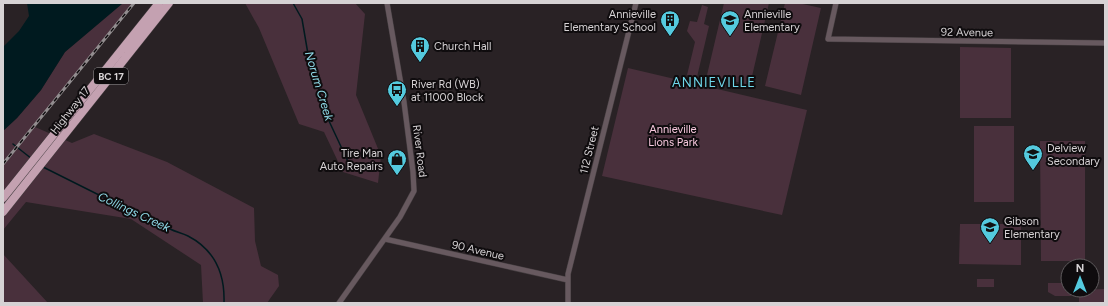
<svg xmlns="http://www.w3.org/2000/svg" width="1108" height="306" viewBox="0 0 1108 306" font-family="Figtree,sans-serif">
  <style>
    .green { fill: #49303c }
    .water { fill: #001a1f }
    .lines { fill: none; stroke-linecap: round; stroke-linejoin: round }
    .stream { stroke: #001a1f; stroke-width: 1.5 }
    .tertiary-casing { stroke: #453e41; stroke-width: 6 }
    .motorway-casing { stroke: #453e41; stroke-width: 9 }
    .tertiary { stroke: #67595f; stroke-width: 5 }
    .motorway { stroke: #c4a1b1; stroke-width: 8 }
    .rail-casing { stroke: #928d8f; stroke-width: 3 }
    .rail { stroke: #0f0c0e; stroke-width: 1.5; stroke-dasharray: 4.5; stroke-linecap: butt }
    .labels { text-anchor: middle; stroke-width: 4; stroke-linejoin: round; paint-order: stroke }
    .shield { fill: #0f0c0e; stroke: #9a9799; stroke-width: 1 }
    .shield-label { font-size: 10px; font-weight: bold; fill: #d6d2d4 }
    .poi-label { font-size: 11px; fill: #d6d2d4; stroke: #0f0c0e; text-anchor: start }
    .street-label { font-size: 11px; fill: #d6d2d4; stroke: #0f0c0e }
    .park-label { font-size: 11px; fill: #f9c9df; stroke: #0f0c0e }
    .water-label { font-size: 12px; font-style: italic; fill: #8fdae8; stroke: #0f0c0e }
    .quarter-label { font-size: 13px; letter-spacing: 1px; fill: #6fd7ea; stroke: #0f0c0e }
  </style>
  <rect width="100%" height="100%" fill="#292225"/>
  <path class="green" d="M123 3H133L73 77 35 127 72 143 94 134 167 162 254 208 255 241 261 266 278 275 279 286 267 303H203L201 265 131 219 26 202 3 230V131L17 118 41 90 65 52Z
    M245 3H355L365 14 356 95 381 156 378 183 343 172 324 132 299 124 259 28Z
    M724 3H769L750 85 707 75Z
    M785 3H798L821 8 801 95 765 86Z
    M702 5 708 7 704 24 709 26 697 77 687 75 695 42 687 31 690 21 697 22Z
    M960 47 1011 48V118H960Z
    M628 68 807 110 782 215 602 176Z
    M974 126H1014V202H974Z
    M1040 141H1085V261H1041Z
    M960 224H1021V265L959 264Z
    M3 254 48 303H3Z
    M977 279H994V287H977Z
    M1048 283H1068V290H1071V296H1055L1048 292Z
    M1105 289V303H1079V290Z"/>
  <path class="water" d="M27 3H123L65 52 41 90 17 118 3 131V47L19 31 29 16Z"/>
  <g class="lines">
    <path class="stream" d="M293 3 302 19 309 60 329 121 351 168
      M13 144 32 159
      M43 167 131 211C145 215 157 222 170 229 176 232 182 233 188 236 215 250 225 274 224 303"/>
    <defs>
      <path id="tertiary" d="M836 3 828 39 1105 43
        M385 239 568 280
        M339 303 400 217 414 191 413 172 404 102 387 3
        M568 303V274L636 3"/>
      <path id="motorway" d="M3 198 159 3
        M3 212 169 3"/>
    </defs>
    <use href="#tertiary" class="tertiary-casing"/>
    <use href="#motorway" class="motorway-casing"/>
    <use href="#tertiary" class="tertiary"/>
    <use href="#motorway" class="motorway"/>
    <defs>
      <path id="rail" d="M3 164 134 3"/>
    </defs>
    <use href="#rail" class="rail-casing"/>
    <use href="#rail" class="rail"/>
  </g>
  <defs>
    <symbol id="building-pin" viewBox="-11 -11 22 30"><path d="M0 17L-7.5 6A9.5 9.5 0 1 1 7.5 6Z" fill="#54cade" stroke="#0f0c0e"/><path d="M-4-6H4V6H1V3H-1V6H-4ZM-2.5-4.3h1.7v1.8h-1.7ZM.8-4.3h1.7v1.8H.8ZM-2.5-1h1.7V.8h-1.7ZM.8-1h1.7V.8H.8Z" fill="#111"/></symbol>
    <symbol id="school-pin" viewBox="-11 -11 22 30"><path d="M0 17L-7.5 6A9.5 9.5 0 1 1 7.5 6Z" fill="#54cade" stroke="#0f0c0e"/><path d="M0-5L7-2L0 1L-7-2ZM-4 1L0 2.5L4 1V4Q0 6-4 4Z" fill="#111"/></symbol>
    <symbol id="bus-pin" viewBox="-11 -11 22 30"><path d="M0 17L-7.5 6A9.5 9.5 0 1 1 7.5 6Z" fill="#54cade" stroke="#0f0c0e"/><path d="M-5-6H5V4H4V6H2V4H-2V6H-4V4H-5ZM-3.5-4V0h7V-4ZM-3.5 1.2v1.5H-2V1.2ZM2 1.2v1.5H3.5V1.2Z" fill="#111"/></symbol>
    <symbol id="shop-pin" viewBox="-11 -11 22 30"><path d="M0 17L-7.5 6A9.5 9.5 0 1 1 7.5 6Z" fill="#54cade" stroke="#0f0c0e"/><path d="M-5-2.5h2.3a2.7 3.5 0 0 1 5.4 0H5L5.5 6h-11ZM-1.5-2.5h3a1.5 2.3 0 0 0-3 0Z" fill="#111"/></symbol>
  </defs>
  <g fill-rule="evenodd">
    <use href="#building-pin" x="659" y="9" width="22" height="30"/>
    <use href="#school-pin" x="719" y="9" width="22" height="30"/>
    <use href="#building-pin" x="409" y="35" width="22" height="30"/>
    <use href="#bus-pin" x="386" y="79" width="22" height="30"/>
    <use href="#school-pin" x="1022" y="143" width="22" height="30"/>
    <use href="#shop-pin" x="386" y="148" width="22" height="30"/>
    <use href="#school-pin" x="979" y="216" width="22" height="30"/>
  </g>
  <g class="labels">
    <rect class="shield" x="94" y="68" width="34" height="16" rx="3"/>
    <g class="shield-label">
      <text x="111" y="80">BC 17</text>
    </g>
    <g class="poi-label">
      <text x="656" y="18" text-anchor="end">Annieville<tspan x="656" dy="13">Elementary School</tspan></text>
      <text x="744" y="18">Annieville<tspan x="744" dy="13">Elementary</tspan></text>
      <text x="434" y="50">Church Hall</text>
      <text x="411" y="88">River Rd (WB)<tspan x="411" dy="13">at 11000 Block</tspan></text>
      <text x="1047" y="152">Delview<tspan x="1047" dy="13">Secondary</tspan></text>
      <text x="383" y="157" text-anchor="end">Tire Man<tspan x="383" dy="13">Auto Repairs</tspan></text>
      <text x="1004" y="225">Gibson<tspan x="1004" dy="13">Elementary</tspan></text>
    </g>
    <g class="street-label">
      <text transform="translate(967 32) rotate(1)" y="4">92 Avenue</text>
      <text transform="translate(70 110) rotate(-52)" y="4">Highway 17</text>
      <text transform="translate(589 150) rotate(-76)" y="4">112 Street</text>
      <text transform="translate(420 151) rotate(83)" y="4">River Road</text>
      <text transform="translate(478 250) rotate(13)" y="4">90 Avenue</text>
    </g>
    <g class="park-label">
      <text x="673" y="133">Annieville<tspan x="673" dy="13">Lions Park</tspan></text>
    </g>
    <g class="water-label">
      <text transform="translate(319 86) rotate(73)" y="4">Norum Creek</text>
      <text transform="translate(134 212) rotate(25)" y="4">Collings Creek</text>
    </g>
    <g class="quarter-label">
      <text x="714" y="87">ANNIEVILLE</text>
    </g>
  </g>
  <rect width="1108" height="306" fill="none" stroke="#d6d2d4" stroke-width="8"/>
  <g transform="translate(1080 278)"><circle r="19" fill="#0f0c0e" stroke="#5f5b5d"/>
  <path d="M0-3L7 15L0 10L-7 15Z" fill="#54cade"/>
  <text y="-6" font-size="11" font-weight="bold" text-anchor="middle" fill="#d6d2d4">N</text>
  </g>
</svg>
